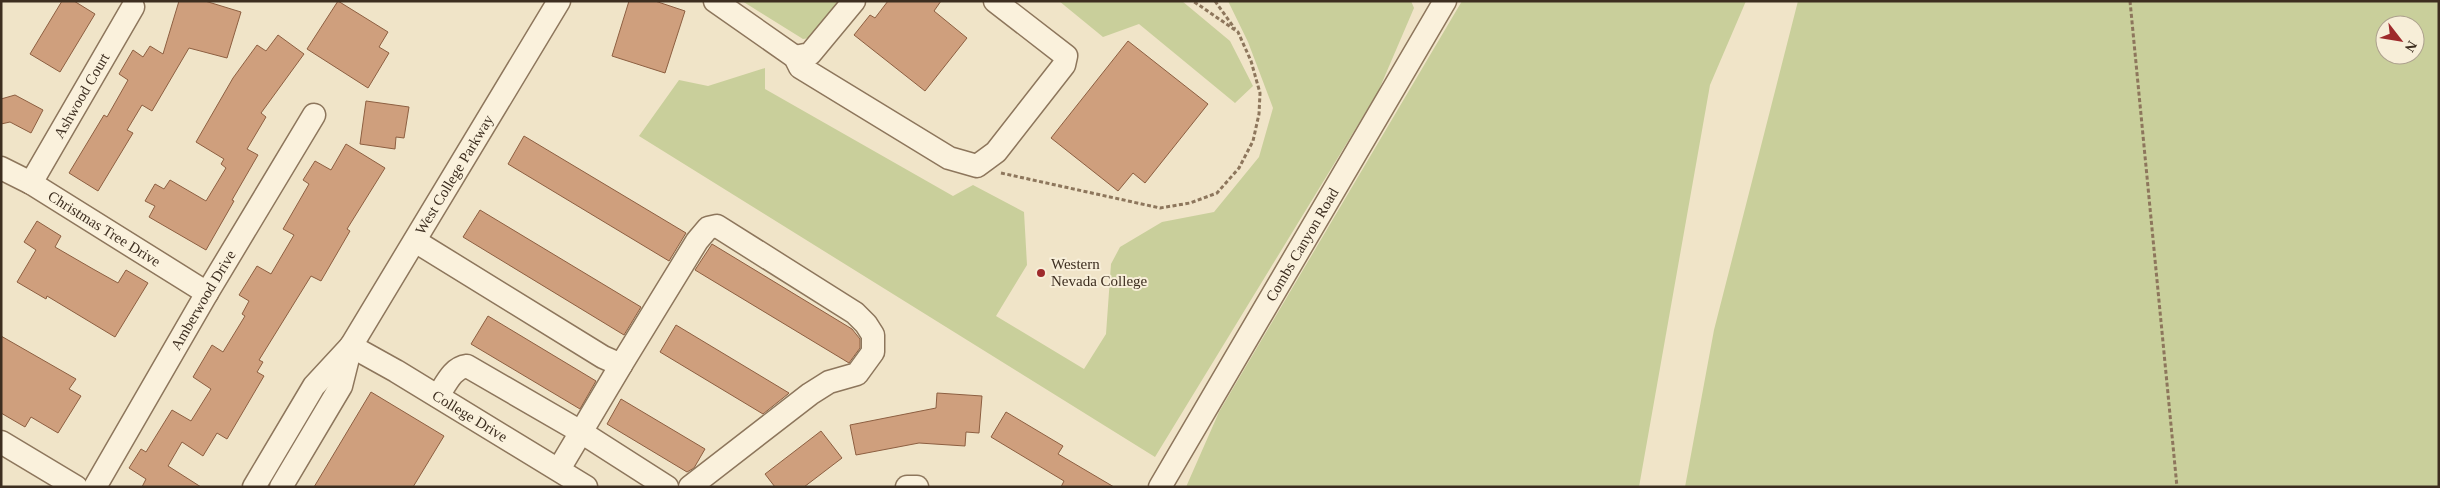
<svg xmlns="http://www.w3.org/2000/svg" width="2440" height="488" viewBox="0 0 2440 488" font-family="Georgia,serif">
  <style>
    .green { fill: #c9cf9b; fill-rule: evenodd }
    .building { fill: #cf9f7d; stroke: #8d5f41 }
    .lines { fill: none; stroke-linecap: round; stroke-linejoin: round }
    .minor-casing { stroke: #8d765c; stroke-width: 25 }
    .path { stroke: #8d765c; stroke-width: 3; stroke-dasharray: 4 2.5; stroke-linecap: butt }
    .minor { stroke: #faf1dc; stroke-width: 22 }
    .poi-dot { fill: #9e2a2b; stroke: #f7eed8; stroke-width: 2 }
    .labels { text-anchor: middle; stroke-width: 4; stroke-linejoin: round; paint-order: stroke }
    .street-label { font-size: 15px; fill: #3d2e20; stroke: #f7eed8 }
    .poi-label { font-size: 15px; fill: #3d2e20; stroke: #f7eed8; text-anchor: start }
  </style>
  <rect width="100%" height="100%" fill="#f0e4c8"/>
  <path class="green" d="M742 1H842L810 38 803 39Z
    M1059 1H1182L1230 41 1253 86 1235 103 1139 24 1103 37Z
    M1228 1H1411L1414 8 1378 92 1155 457 639 136 679 80 708 86 765 68V89L953 196 973 185 1024 212 1027 265 996 316 1084 369 1106 334 1111 264 1120 247 1162 222 1214 212 1259 157 1273 108 1248 42Z
    M1462 1H1746L1710 85 1639 487H1186L1219 412Z
    M1798 1H2439V487H1685L1714 330ZM2385 25H2415V55H2385Z"/>
  <path class="building" d="M62 1H74L95 14 60 72 30 54Z
    M179 1H205L241 12 227 58 189 48 152 111 142 105 127 130 133 133 98 191 69 173 104 115 107 117 128 80 119 74 133 50 143 57 150 46 163 54Z
    M338 1 388 32 379 47 389 53 368 88 307 49Z
    M629 1H655L685 11 665 73 612 56Z
    M888 1H941L934 11 967 38 925 91 854 35 870 15 875 18Z
    M278 35 304 54 261 113 266 117 247 149 258 155 232 200 234 201 206 250 149 217 155 206 145 201 155 184 164 189 170 180 206 201 226 168 221 164 224 159 196 142 233 78 257 45 266 51Z
    M1128 41 1208 104 1145 183 1133 173 1118 191 1051 138Z
    M15 95 43 110 31 133 10 122 1 124V99Z
    M366 101 409 107 404 138 396 137 395 149 360 144Z
    M524 136 686 233 669 261 508 164Z
    M346 144 385 168 347 229 350 231 321 281 311 276 259 360 263 362 257 372 264 376 227 439 217 433 203 456 182 442 168 466 201 487H142L146 479 129 468 141 449 146 452 172 410 191 421 211 389 193 377 212 345 223 352 245 316 242 314 249 301 239 295 257 266 271 274 294 235 283 229 309 184 303 180 315 161 331 170Z
    M480 210 641 307 624 335 463 237Z
    M37 221 61 236 55 247 93 269 118 283 126 270 148 283 115 337 47 296 46 299 17 282 36 250 24 242Z
    M712 244 852 329 860 339V348L849 363 695 270Z
    M488 316 596 381 580 409 471 344Z
    M676 325 789 393 788 394 763 414 660 352Z
    M1 336 76 379 69 389 81 396 58 433 31 417 25 427 1 413Z
    M371 392 444 436 413 487H314Z
    M937 393 982 396 979 433 966 432 965 446 919 443 856 455 850 425 936 408Z
    M621 399 705 449 694 468 687 472 607 424Z
    M1006 412 1063 446 1058 454 1114 487H1061L1064 481 991 437Z
    M821 431 842 458 804 487H775L765 474Z"/>
  <g class="lines">
    <defs>
      <g id="minor">
        <path d="M715 1 795 57 800 67 949 158 977 166 996 152 1064 65 1066 56 995 1"/>
        <path d="M795 57 810 54 854 1"/>
        <path id="s1" d="M1 168 31 183 207 293"/>
        <path id="s2" d="M31 183 133 7"/>
        <path d="M415 241 603 357 621 365 697 241 708 228 717 226 855 313 866 324 873 335V352L857 374 829 382 810 394 690 487"/>
        <path id="s3" d="M351 346 396 371 586 487"/>
        <path d="M438 396C446 384 452 368 467 366L581 432 667 487"/>
        <path d="M1 442 76 487"/>
        <path d="M559 469 621 365"/>
        <path id="s4" d="M95 487 207 293 314 115"/>
        <path id="s5" d="M254 487 314 386 351 346 559 1"/>
        <path d="M281 487 341 386 351 346"/>
        <path d="M907 487H917"/>
        <path id="s6" d="M1160 487 1445 1"/>
      </g>
    </defs>
    <use href="#minor" class="minor-casing"/>
    <path class="path" d="M1215 1 1235 29
      M2130 1 2177 487
      M1001 173 1160 208 1190 203 1217 193 1239 168 1253 141 1259 114 1260 93 1251 61 1238 32 1193 1"/>
    <use href="#minor" class="minor"/>
  </g>
  <circle class="poi-dot" cx="1041" cy="273" r="5"/>
  <g class="labels">
    <g class="street-label">
      <text dy="5" stroke="none"><textPath href="#s2" startOffset="101">Ashwood Court</textPath></text>
      <text dy="5" stroke="none"><textPath href="#s5" startOffset="372">West College Parkway</textPath></text>
      <text dy="5" stroke="none"><textPath href="#s1" startOffset="120">Christmas Tree Drive</textPath></text>
      <text dy="5" stroke="none"><textPath href="#s6" startOffset="281">Combs Canyon Road</textPath></text>
      <text dy="5" stroke="none"><textPath href="#s4" startOffset="216">Amberwood Drive</textPath></text>
      <text dy="5" stroke="none"><textPath href="#s3" startOffset="138">College Drive</textPath></text>
    </g>
    <g class="poi-label">
      <text x="1051" y="269">Western<tspan x="1051" dy="17">Nevada College</tspan></text>
    </g>
  </g>
  <rect width="2440" height="488" fill="none" stroke="#3d2e20" stroke-width="5"/>
  <g transform="translate(2400 40) rotate(121)"><circle r="24" fill="#f7eed8" stroke="#ada18e"/>
  <path d="M0-4L9 19L0 12L-9 19Z" fill="#9e2a2b"/>
  <text y="-8" font-size="14" font-weight="bold" text-anchor="middle" fill="#3d2e20">N</text>
  </g>
</svg>
